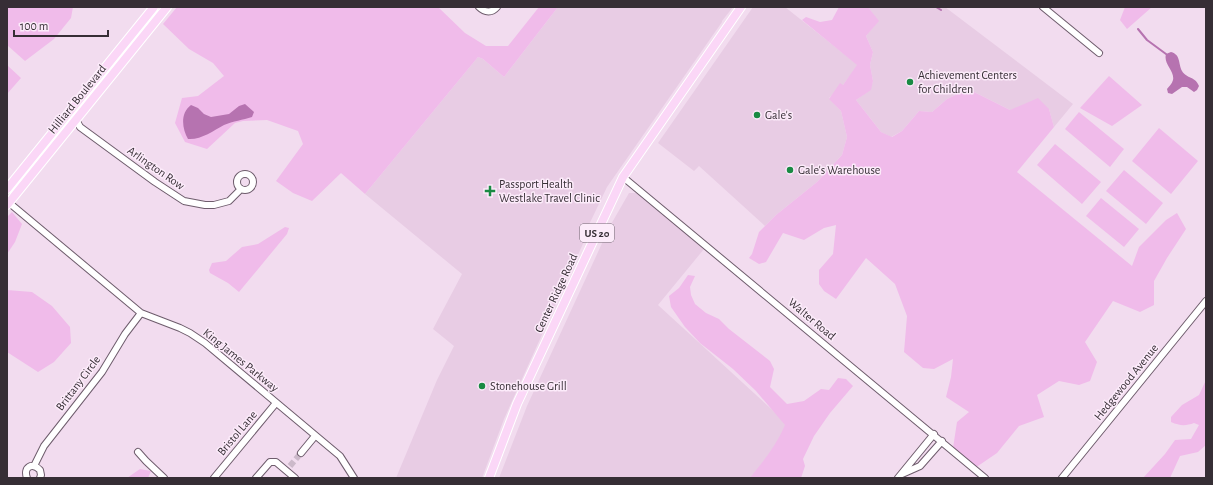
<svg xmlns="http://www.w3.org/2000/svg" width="1213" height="485" viewBox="0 0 1213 485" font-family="'Alegreya Sans',sans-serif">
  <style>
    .built { fill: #e8cce4 }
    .green { fill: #f0bbea }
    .water { fill: #b673b0 }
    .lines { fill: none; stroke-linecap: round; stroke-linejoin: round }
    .stream { stroke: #b673b0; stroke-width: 2 }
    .minor-tunnel { stroke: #ccb9ca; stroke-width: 6; stroke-dasharray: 6 3; stroke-linecap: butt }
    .minor-casing { stroke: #6e5c6c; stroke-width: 8 }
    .major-casing { stroke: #fff; stroke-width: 10 }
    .minor { stroke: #fff; stroke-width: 6 }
    .major { stroke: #fbd7f7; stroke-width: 8 }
    .poi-dot { fill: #198a43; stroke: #fcebfa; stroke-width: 1.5 }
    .labels { text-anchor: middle; stroke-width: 3; stroke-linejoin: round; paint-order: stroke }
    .shield { fill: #fcebfa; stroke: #716770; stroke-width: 1 }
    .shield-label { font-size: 11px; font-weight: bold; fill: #362e35 }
    .poi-label { font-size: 12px; fill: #362e35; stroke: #fcebfa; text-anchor: start }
    .street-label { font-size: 12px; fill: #362e35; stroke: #fcebfa }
  </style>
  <rect width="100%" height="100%" fill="#f2dcef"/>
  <path class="built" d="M558 7H733L722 21V22L607 187 586 231V237L504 419 482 478H396L437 380 454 346 433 329 462 274 365 194 478 57 483 59 504 77Z
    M753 7H785L858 65 843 85 829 98 841 111 847 137 842 155 817 182 776 215 765 226 699 166 694 171 658 143Z
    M868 7H945L1073 104 1054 127 1049 109 1010 110 968 89 947 99 932 112 919 111 902 131 891 137 881 132 856 100 870 90 873 81 870 65 873 52 866 36 878 21Z
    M629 193H638L704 249 658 305 792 428 754 478H499L527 406 610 226Z"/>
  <path class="green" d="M7 7H73L71 18 54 39 25 61 7 45Z
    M158 7H162L81 107H80V104Z
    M177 7H438L465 33 486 46H508L539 7H558L504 77 483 59 478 57 365 194 341 173 312 201 293 193 276 181 303 144 298 131 267 120 243 121 235 123 207 149 185 142 175 123 182 98 198 96 224 76 213 63 189 49 163 24Z
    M839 7H868L879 21 866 36 873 52 870 65 873 81 871 90 856 100 881 132 892 137 902 131 919 111 932 112 947 99 968 89 1010 110 1038 98 1049 109 1054 127 1017 172 1132 266 1139 247 1166 220 1177 213 1186 229 1167 258 1154 281V305L1140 312 1113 301 1085 342 1097 362 1090 381 1079 385 1059 381 1037 395 1044 417 1019 426 997 453 975 468 953 448 957 422 969 412 946 397 951 377 953 359 934 369 923 368 904 352 907 316 895 284 866 258 836 299 824 291 819 284V270L833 254 836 225 824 228 804 240 783 233 766 262 759 264 749 258 752 254 759 232 776 215 817 182 842 155 847 137 841 111 829 99 840 83 843 85 857 65 802 20 806 17 820 22 832 20Z
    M1125 7H1152L1127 29 1120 20Z
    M7 65 21 78 7 94Z
    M1109 76 1142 105 1112 126 1080 108Z
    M1079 112 1124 149 1110 167 1065 129Z
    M68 121 69 122 17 187H15L14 186 66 122Z
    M1159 128 1198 161 1171 194 1132 161Z
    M1055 144 1101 182 1082 204 1037 165Z
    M1124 170 1163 203 1146 224 1106 191Z
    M1101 198 1139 229 1124 247 1086 216Z
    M12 212 22 224 15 242 7 254V217Z
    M285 227 289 228 287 234 239 292 228 283 210 273 209 270 212 263 226 261 242 247 258 244Z
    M688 275 695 276 690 287 691 295 695 304 706 313 719 319 729 329 770 361 774 369 770 387 787 404 804 401 821 389 829 390 838 378 846 379 853 386 830 413 814 436 803 459 805 466 801 478H750C764 460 776 446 785 425L756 391 733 369 700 343 685 327 671 307 669 296 679 288Z
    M7 290 32 292 52 306 70 327 71 343 54 362 38 372 7 352Z
    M1206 380V445L1198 452 1180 456 1170 478H1143L1165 454 1175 440 1191 439 1199 425 1194 423C1186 426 1180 426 1171 422V417L1182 405 1199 395Z
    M140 469 151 471 148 478H127Z"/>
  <path class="water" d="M1171 52C1181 55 1178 63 1182 71 1187 79 1195 76 1199 86L1197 90 1194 92 1187 87H1182L1172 94 1168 93 1167 89C1169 86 1172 84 1173 80 1175 71 1163 64 1166 54Z
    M245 104 254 112 252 117C243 120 233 121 224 125 213 131 201 140 188 139 182 129 180 113 191 105L198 108 204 114 211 117 229 114 239 106Z"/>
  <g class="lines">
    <path class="stream" d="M936 7 941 10
      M1138 29 1147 40 1166 54"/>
    <path class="minor-tunnel" d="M290 466 301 453"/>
    <defs>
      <path id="minor" d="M479 7C485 13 492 13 497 7
        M1043 7 1099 53
        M71 110 80 127 155 182 184 201 205 205H214L229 201 241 189
        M237 182a8 8 0 1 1 16 0a8 8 0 1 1-16 0Z
        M623 177 985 478
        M7 201 141 313 180 328 190 333 205 343 340 456 354 478
        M138 452 146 461 164 478
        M301 453 315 436
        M34 466 44 446 102 372 125 334 141 313
        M902 474 920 466 942 441
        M27 478C23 467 32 462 40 470L41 475 40 478
        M214 478 276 403
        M256 478 270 462H276L295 478
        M898 478 934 434
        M1062 478 1206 301"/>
      <path id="major" d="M7 189 154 7
        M7 205 167 7
        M489 478 517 404 623 177 741 7"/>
    </defs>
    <use href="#minor" class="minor-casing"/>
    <use href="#major" class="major-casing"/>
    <use href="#minor" class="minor"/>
    <use href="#major" class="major"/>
  </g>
  <g class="poi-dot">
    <circle cx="910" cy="82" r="4"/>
    <circle cx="757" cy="115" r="4"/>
    <circle cx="790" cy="170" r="4"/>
    <path d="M488 185h4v4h4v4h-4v4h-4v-4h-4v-4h4z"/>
    <circle cx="482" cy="386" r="4"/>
  </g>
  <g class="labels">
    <rect class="shield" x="580" y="224" width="34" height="18" rx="3"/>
    <g class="shield-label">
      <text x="597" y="237">US 20</text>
    </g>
    <g class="poi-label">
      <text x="918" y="79">Achievement Centers<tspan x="918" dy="14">for Children</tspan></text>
      <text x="765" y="119">Gale's</text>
      <text x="798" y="174">Gale's Warehouse</text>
      <text x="499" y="188">Passport Health<tspan x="499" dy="14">Westlake Travel Clinic</tspan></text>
      <text x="490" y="390">Stonehouse Grill</text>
    </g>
    <g class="street-label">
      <text transform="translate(77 99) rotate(-51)" y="4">Hilliard Boulevard</text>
      <text transform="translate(156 168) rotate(35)" y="4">Arlington Row</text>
      <text transform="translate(556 293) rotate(-65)" y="4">Center Ridge Road</text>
      <text transform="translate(812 319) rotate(40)" y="4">Walter Road</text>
      <text transform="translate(241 360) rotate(39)" y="4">King James Parkway</text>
      <text transform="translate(1126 382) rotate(-51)" y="4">Hedgewood Avenue</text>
      <text transform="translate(78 383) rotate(-53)" y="4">Brittany Circle</text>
      <text transform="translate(237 433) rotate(-50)" y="4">Bristol Lane</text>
    </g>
  </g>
  <rect width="1213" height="485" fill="none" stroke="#362e35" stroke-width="16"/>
  <path d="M14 30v6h94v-6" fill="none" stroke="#362e35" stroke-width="2"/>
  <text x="20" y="30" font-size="12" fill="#362e35" stroke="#fcebfa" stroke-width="3" paint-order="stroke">100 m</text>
</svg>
